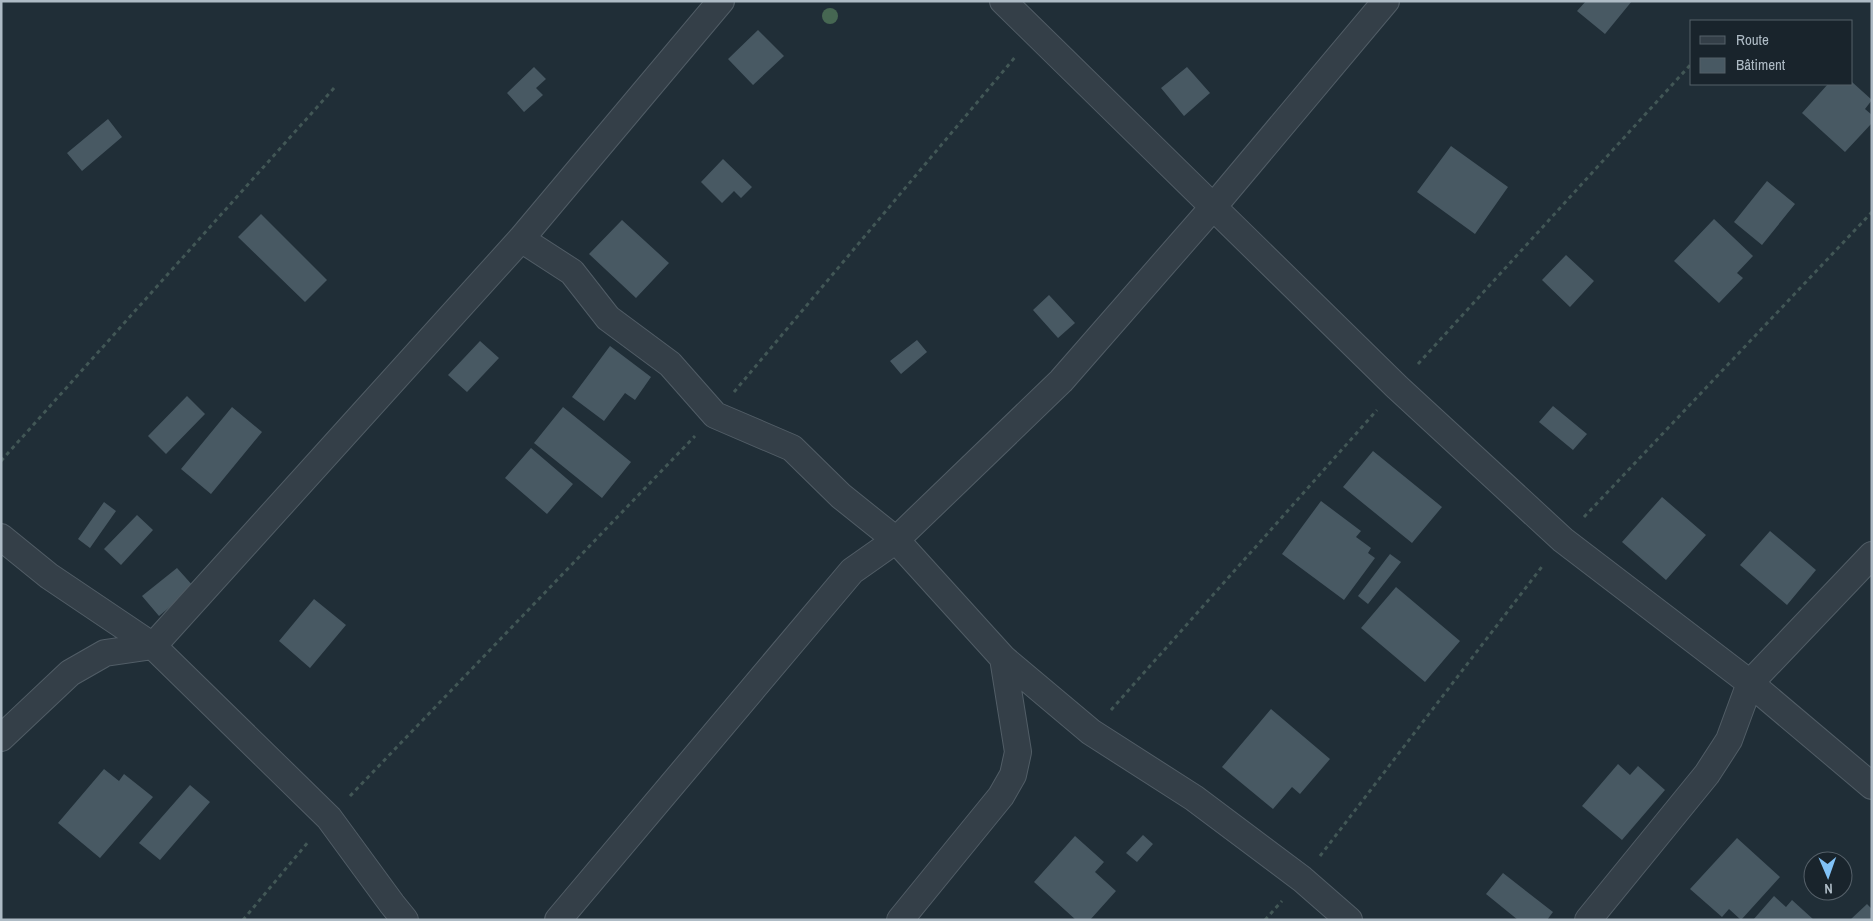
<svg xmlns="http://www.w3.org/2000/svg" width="1873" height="921" viewBox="0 0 1873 921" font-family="'Archivo Narrow',sans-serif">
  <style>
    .building { fill: #485963 }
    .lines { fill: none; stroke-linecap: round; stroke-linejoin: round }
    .minor-casing { stroke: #515d66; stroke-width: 28 }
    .path { stroke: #425756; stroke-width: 3; stroke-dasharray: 4 4; stroke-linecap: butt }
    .minor { stroke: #343f48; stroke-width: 26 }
    .tree { fill: #466752 }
  </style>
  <rect width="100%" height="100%" fill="#202e37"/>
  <path class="building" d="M1586 1H1632L1605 34 1577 11Z
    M758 30 784 56 753 85 728 59Z
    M534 67 546 79 536 88 543 95 524 112 507 93Z
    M1187 67 1210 93 1184 116 1161 88Z
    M1852 82 1872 100 1865 109 1872 115V123L1845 152 1802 113 1828 84Z
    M108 119 122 137 82 171 67 153Z
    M1451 146 1508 187 1475 234 1417 192Z
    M723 159 752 187 741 198 734 191 722 203 701 182Z
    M1767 181 1795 204 1762 245 1734 222Z
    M261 214 327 280 305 302 238 237Z
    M1714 219 1753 256 1737 273 1743 278 1719 303 1674 261Z
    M622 220 669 263 636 298 589 254Z
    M1566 255 1594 281 1570 307 1542 280Z
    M1049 295 1075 323 1058 338 1033 310Z
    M917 340 927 352 901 374 890 361Z
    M480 341 499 358 467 392 448 375Z
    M610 346 651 377 635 400 625 393 604 421 572 397Z
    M187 396 205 414 166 454 148 436Z
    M1553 406 1587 434 1573 450 1539 422Z
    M232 407 262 432 211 494 181 469Z
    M563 407 631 462 602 498 534 443Z
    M531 448 573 484 547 514 505 478Z
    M1373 451 1442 507 1412 543 1343 487Z
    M1662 497 1706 535 1666 580 1622 542Z
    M1321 501 1361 531 1356 537 1371 548 1368 553 1375 558 1344 600 1282 554Z
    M104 502 116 511 90 548 78 539Z
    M137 515 153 530 121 565 104 549Z
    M1770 531 1816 570 1787 605 1740 565Z
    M1390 554 1401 562 1368 604 1358 596Z
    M177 568 194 587 159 616 142 596Z
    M1396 587 1460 641 1425 682 1361 628Z
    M314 599 346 625 310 668 279 641Z
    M1271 709 1330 759 1300 794 1292 787 1273 809 1222 767Z
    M1618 764 1630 775 1638 766 1665 790 1622 840 1582 806Z
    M104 769 119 781 124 774 153 797 100 858 58 823Z
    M190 785 210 802 160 860 139 843Z
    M1143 835 1153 844 1137 862 1126 853Z
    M1075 836 1104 862 1095 872 1116 891 1090 920H1076L1034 882Z
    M1737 838 1780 877 1741 920 1729 909 1722 917 1690 889Z
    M1503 873 1553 912 1547 920H1518L1486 894Z
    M1774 896 1786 907 1792 900 1814 920H1753Z
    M1867 904 1872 909V920H1850Z"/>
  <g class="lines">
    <defs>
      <path id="minor" d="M1003 1 1397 387 1563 540 1750 683 1872 786
        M521 239 572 272 608 318 670 364 715 415 792 448 841 496 896 540 1003 658 1091 732 1194 798 1302 879 1349 920
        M1 537 49 576 153 646 329 818 392 904 405 920
        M1 738 70 673 105 653 153 646 521 239 721 1
        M558 920 852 571 896 540 1061 381 1214 206 1386 1
        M900 920 1001 796 1013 775 1018 752 1003 658
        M1588 920 1707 774 1729 740 1750 683 1872 555"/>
    </defs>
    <use href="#minor" class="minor-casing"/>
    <path class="path" d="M1418 364 1692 63
      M734 392 1016 56
      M1 461 335 87
      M1584 517 1872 212
      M1111 710 1377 410
      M350 796 695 436
      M1320 856 1544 564
      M243 920 309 841
      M1265 920 1282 901"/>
    <use href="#minor" class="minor"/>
  </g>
  <circle class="tree" cx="830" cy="16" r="8"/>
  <rect width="1873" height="921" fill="none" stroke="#aebbc5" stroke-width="5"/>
  <rect x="1690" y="20" width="162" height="65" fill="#19242c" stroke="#556069"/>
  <rect x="1700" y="36" width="25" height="8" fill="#343f48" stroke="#556069"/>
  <text x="1736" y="45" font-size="15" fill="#aebbc5">Route</text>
  <rect x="1700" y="58" width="25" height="15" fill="#485963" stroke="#556069"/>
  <text x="1736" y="70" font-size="15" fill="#aebbc5">Bâtiment</text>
  <g transform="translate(1828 876) rotate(178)"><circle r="24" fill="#19242c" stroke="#556069"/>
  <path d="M0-4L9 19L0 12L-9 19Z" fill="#81c2f7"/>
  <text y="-8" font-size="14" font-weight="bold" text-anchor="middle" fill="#aebbc5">N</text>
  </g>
</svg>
